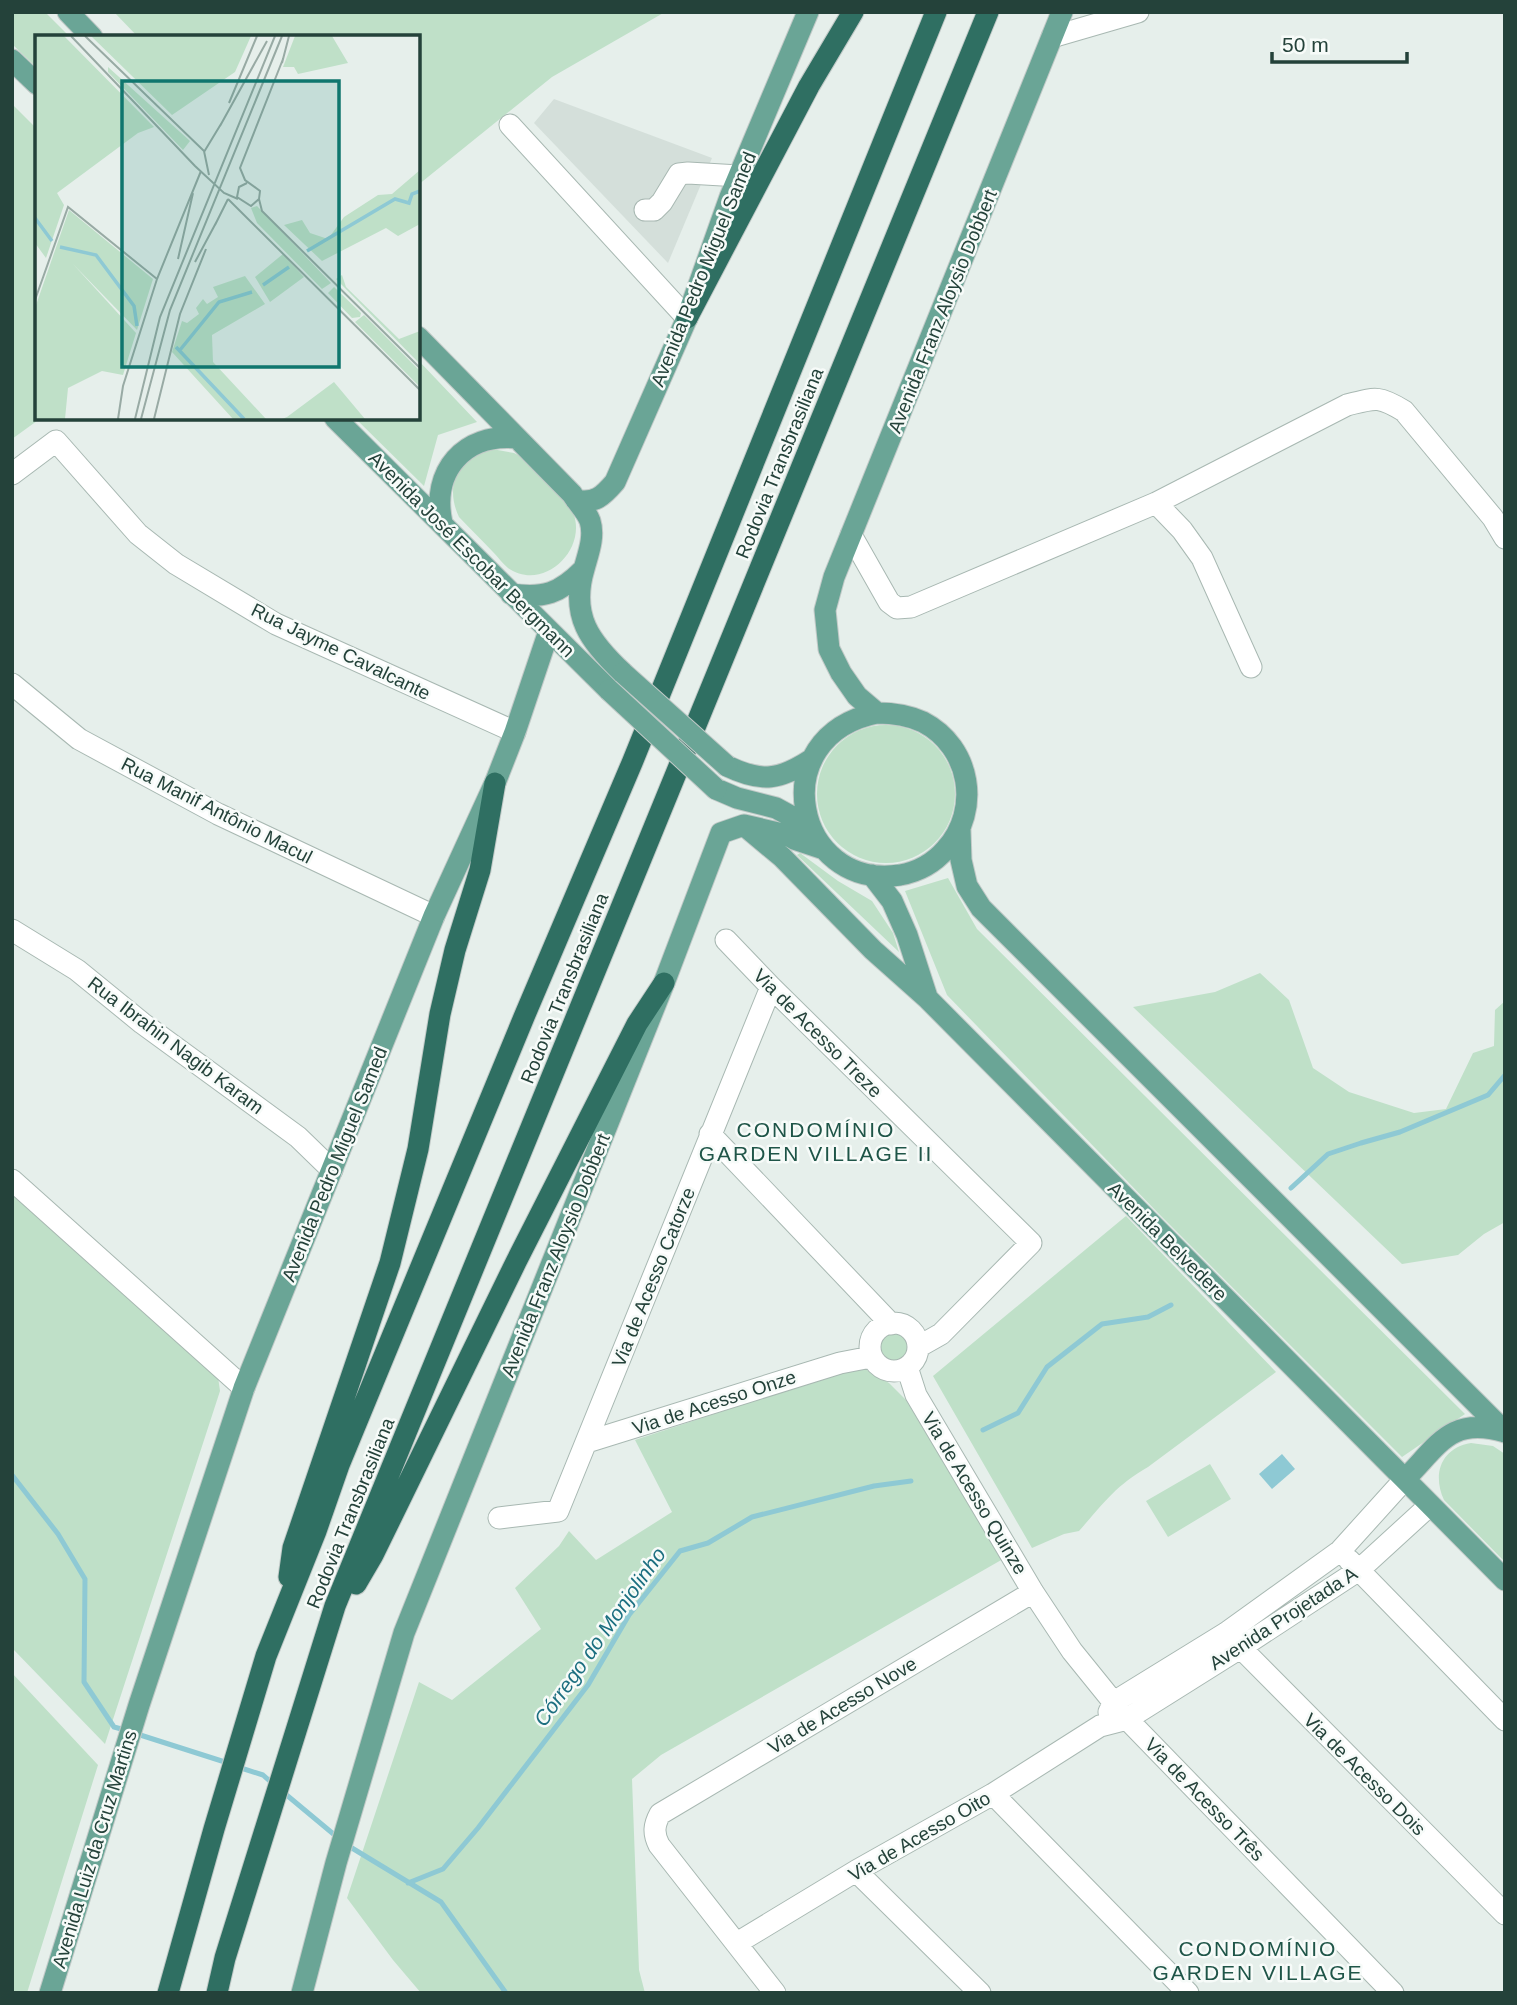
<svg xmlns="http://www.w3.org/2000/svg" width="1517" height="2005" viewBox="0 0 1517 2005" font-family="Helvetica,sans-serif">
  <style>
    .built { fill: #d4dfda }
    .green { fill: #bfe0c8 }
    .water { fill: #8ec9d4 }
    .lines { fill: none; stroke-linecap: round; stroke-linejoin: round }
    .stream { stroke: #8ec9d4; stroke-width: 5 }
    .minor-casing { stroke: #a8b8b2; stroke-width: 23 }
    .major-casing { stroke: #c2cac8; stroke-width: 23 }
    .highway-casing { stroke: #c2cac8; stroke-width: 23 }
    .minor { stroke: #fff; stroke-width: 21 }
    .major { stroke: #6aa596; stroke-width: 21 }
    .highway { stroke: #2f6f62; stroke-width: 21 }
    .major-bridge-casing { stroke: #c2cac8; stroke-width: 23; stroke-linecap: butt }
    .major-bridge { stroke: #6aa596; stroke-width: 21 }
    .labels { text-anchor: middle; stroke-width: 5; stroke-linejoin: round; paint-order: stroke }
    .street-label { font-size: 19px; fill: #24423a; stroke: #f7fbf9 }
    .neighbourhood-label { font-size: 21px; letter-spacing: 2px; fill: #1f5548; stroke: #f7fbf9 }
    .water-label { font-size: 21px; font-style: italic; fill: #1c6f80; stroke: #f7fbf9 }
    .inset-river { fill: none; stroke: #8ec9d4; stroke-width: 3.5 }
    .inset-road { fill: none; stroke: #98aaa4; stroke-width: 2 }
    .view { fill: #0f766e; fill-opacity: 0.15; stroke: #0f766e; stroke-width: 3.5 }
    .inset-edge { fill: none; stroke: #24423a; stroke-width: 3.5 }
  </style>
  <rect width="100%" height="100%" fill="#e6efeb"/>
  <path class="built" d="M554 99 712 158 668 263 534 123Z"/>
  <path class="green" d="M12 12H45L70 37H37V68L12 44Z
    M114 12H665L552 77 418 185V37H138Z
    M12 104 37 129V418H41L12 439Z
    M418 360 477 422 438 435 424 486 355 418H418Z
    M492 449 514 453 524 458C534 470 569 504 574 515 586 552 542 592 508 568 503 564 498 557 493 552 482 540 470 529 459 517 444 485 458 458 492 449Z
    M817 794a69 69 0 1 1 138 0a69 69 0 1 1-138 0Z
    M800 853 838 881 872 901 893 933 899 952 797 855Z
    M948 878 977 929 1465 1414 1402 1457 1158 1213 947 995 905 891Z
    M1260 973 1289 1000 1313 1068 1349 1092 1414 1113 1446 1109 1473 1053 1494 1046 1495 1010 1505 1001V1222L1484 1234 1458 1255 1402 1264 1133 1007 1215 992Z
    M12 1188 218 1377 220 1391 105 1744 12 1648Z
    M1126 1216 1276 1372 1148 1467C1116 1485 1102 1505 1079 1531L1064 1534 1032 1548 933 1376Z
    M877 1348a17 17 0 1 1 34 0a17 17 0 1 1-34 0Z
    M860 1366 889 1383 906 1400 1003 1559 661 1755 632 1779 639 1970 645 1993H421L393 1960 347 1898 419 1682 452 1700 541 1629 515 1588 559 1546 569 1531 596 1560 672 1512 635 1440Z
    M1471 1443 1493 1446 1505 1454V1562L1444 1500C1432 1474 1441 1448 1471 1443Z
    M1210 1464 1231 1499 1168 1537 1146 1501Z
    M12 1673 98 1765 27 1993H12Z"/>
  <path class="water" d="M1282 1454 1295 1469 1272 1489 1259 1474Z"/>
  <g class="lines">
    <path class="stream" d="M1291 1188 1328 1154 1361 1143 1400 1132 1488 1095 1505 1075
      M983 1430 1018 1413 1047 1367 1102 1324 1148 1317 1171 1305
      M12 1475 58 1534 85 1579 84 1682 114 1727 125 1730
      M134 1733 228 1763
      M238 1767 263 1775 272 1783
      M283 1792 337 1837
      M347 1845 441 1902 506 1993
      M408 1883 443 1869 478 1828 588 1685 629 1615 680 1551 708 1543 752 1517 874 1486 911 1481"/>
    <defs>
      <path id="minor" d="M1052 37 1138 12
        M510 125 687 318
        M645 210H654L662 202 679 174 688 173 739 176
        M12 474 56 441 138 534 176 564 276 624 515 732
        M1156 503 1182 530 1202 558 1251 667
        M851 535 889 602 897 608 911 607 1156 503 1347 405C1375 398 1378 395 1404 411L1493 518 1505 538
        M12 684 79 739 218 814 434 916
        M12 930 77 970 142 1023 298 1137 332 1170
        M726 940 771 987 1031 1243 941 1334 918 1347
        M710 1134 891 1324
        M12 1180 244 1388
        M870 1347a24 24 0 1 1 48 0a24 24 0 1 1-48 0Z
        M907 1367 916 1395 1033 1592 1072 1651 1127 1719 1393 1993
        M587 1442 840 1363 871 1357
        M499 1518 558 1511 771 987
        M1349 1560 1505 1720
        M1226 1633 1505 1914
        M1109 1712 1114 1702 1226 1633 1340 1551 1405 1479
        M993 1794 1188 1993
        M856 1871 980 1993
        M737 1943 856 1871 993 1794 1100 1726 1127 1719 1240 1648 1359 1570 1429 1506
        M775 1993 659 1845C653 1833 654 1825 660 1814L1033 1592"/>
      <path id="major" d="M68 12 92 37
        M12 60 37 84
        M418 337 572 494C577 502 587 512 590 521 595 537 588 554 584 569 570 616 590 642 623 673
        M335 418 609 690
        M576 500C595 504 603 496 615 482L687 318 730 197 808 12
        M442 523C431 471 464 433 517 438
        M511 594C544 599 560 593 583 570
        M877 713C762 736 794 891 900 875 917 872 934 863 946 849 981 810 971 747 923 722 908 715 893 713 877 713L857 696 841 673 829 649 825 610 834 577 1062 12
        M727 766C762 783 780 780 812 759
        M716 789 737 798 776 808 809 826
        M746 827 782 857 873 950 928 999 1505 1580
        M960 830 961 860 967 886 981 908 1505 1432
        M872 875 892 901 907 935 927 997
        M1405 1479C1439 1445 1450 1416 1505 1432
        M50 1993 139 1705 244 1388 434 916 495 783 515 732 549 631
        M302 1993 336 1863 404 1633 664 983 721 833 744 825 787 835 794 839 824 849"/>
      <path id="highway" d="M687 318 809 86 853 12
        M289 1577 293 1548 390 1263 418 1149 440 1014 455 950 480 870 495 783
        M356 1584 373 1555 516 1262 637 1024 664 983
        M168 1993 214 1829 266 1656 316 1531 339 1465 524 1017 632 763 936 12
        M217 1993 225 1958 335 1606 988 12"/>
    </defs>
    <use href="#minor" class="minor-casing"/>
    <use href="#major" class="major-casing"/>
    <use href="#highway" class="highway-casing"/>
    <use href="#minor" class="minor"/>
    <use href="#major" class="major"/>
    <use href="#highway" class="highway"/>
    <defs>
      <path id="major-bridge" d="M623 673 727 766
        M609 690 716 789"/>
    </defs>
    <use href="#major-bridge" class="major-bridge-casing"/>
    <use href="#major-bridge" class="major-bridge"/>
  </g>
  <g class="labels">
    <g class="street-label">
      <text transform="translate(703 269) rotate(-68)" y="7">Avenida Pedro Miguel Samed</text>
      <text transform="translate(942 311) rotate(-68)" y="7">Avenida Franz Aloysio Dobbert</text>
      <text transform="translate(779 463) rotate(-68)" y="7">Rodovia Transbrasiliana</text>
      <text transform="translate(472 554) rotate(45)" y="7">Avenida José Escobar Bergmann</text>
      <text transform="translate(341 651) rotate(26)" y="7">Rua Jayme Cavalcante</text>
      <text transform="translate(217 810) rotate(27)" y="7">Rua Manif Antônio Macul</text>
      <text transform="translate(564 988) rotate(-68)" y="7">Rodovia Transbrasiliana</text>
      <text transform="translate(818 1033) rotate(45)" y="7">Via de Acesso Treze</text>
      <text transform="translate(176 1045) rotate(37)" y="7">Rua Ibrahin Nagib Karam</text>
      <text transform="translate(334 1164) rotate(-68)" y="7">Avenida Pedro Miguel Samed</text>
      <text transform="translate(1168 1241) rotate(45)" y="7">Avenida Belvedere</text>
      <text transform="translate(555 1255) rotate(-68)" y="7">Avenida Franz Aloysio Dobbert</text>
      <text transform="translate(653 1277) rotate(-68)" y="7">Via de Acesso Catorze</text>
      <text transform="translate(714 1402) rotate(-18)" y="7">Via de Acesso Onze</text>
      <text transform="translate(975 1493) rotate(59)" y="7">Via de Acesso Quinze</text>
      <text transform="translate(350 1513) rotate(-68)" y="7">Rodovia Transbrasiliana</text>
      <text transform="translate(1283 1618) rotate(-33)" y="7">Avenida Projetada A</text>
      <text transform="translate(842 1705) rotate(-31)" y="7">Via de Acesso Nove</text>
      <text transform="translate(1365 1774) rotate(45)" y="7">Via de Acesso Dois</text>
      <text transform="translate(1205 1799) rotate(46)" y="7">Via de Acesso Três</text>
      <text transform="translate(919 1836) rotate(-30)" y="7">Via de Acesso Oito</text>
      <text transform="translate(94 1849) rotate(-73)" y="7">Avenida Luiz da Cruz Martins</text>
    </g>
    <g class="neighbourhood-label">
      <text x="816" y="1137">CONDOMÍNIO<tspan x="816" dy="24">GARDEN VILLAGE II</tspan></text>
      <text x="1258" y="1956">CONDOMÍNIO<tspan x="1258" dy="24">GARDEN VILLAGE</tspan></text>
    </g>
    <g class="water-label">
      <text transform="translate(600 1637) rotate(-55)" y="7">Córrego do Monjolinho</text>
    </g>
  </g>
  <g transform="translate(35 35)">
    <rect width="385" height="385" fill="#e6efeb"/>
    <path d="M0 1H29L119 92 103 98 22 158 29 170 11 223 0 208ZM56 1H216L200 37 137 80ZM260 1H297L313 28 263 39 259 32H248ZM73 32 155 106 148 115 73 37ZM385 135V189L363 201 351 193 287 226 249 190 267 185 275 198 293 204 309 182 343 160 357 159ZM222 171 296 248 287 254 222 188 216 173ZM34 175 118 244 102 295 38 229 101 298 88 340 67 336 33 353 30 384H0V273ZM248 219 269 242 235 267 220 242ZM307 240 311 252 364 304 385 296V329L301 244ZM210 241 230 269 177 300 178 327 231 384H198L137 317 147 286 152 288 164 279 161 273 168 264 172 269 183 262 178 252ZM299 252 326 278 325 282 317 283 293 258ZM329 280 385 336V352L320 287ZM299 347 330 384H247L252 382Z" fill="#bfe0c8"/>
    <path class="inset-river" d="M0 183 17 206M25 212 61 220 99 271 102 291M272 216 360 164 374 168 377 159 385 156M228 250 254 232M141 312 209 384M145 315 184 267 217 257"/>
    <path class="inset-road" d="M36 1 160 131 189 158 203 164M50 1 169 116 174 140M247 28 254 1M194 68 222 1M185 91 232 6M169 117 186 89M212 148 204 152 202 162 216 171 224 164 225 156 210 145 205 133 248 24M193 164 385 355M224 164 227 176 385 333M180 190 193 164M143 224 158 158M160 227 182 186M0 265 33 172 122 244M83 384 88 351 122 244 166 136M100 384 125 282 240 1M106 384 135 275 247 1M119 384 145 279 171 214"/>
    <path class="view" d="M87 46H304V332H87Z"/>
    <rect width="385" height="385" class="inset-edge"/>
  </g>
  <rect width="1517" height="2005" fill="none" stroke="#24423a" stroke-width="28"/>
  <path d="M1272 52v10h135v-10" fill="none" stroke="#24423a" stroke-width="3.5"/>
  <text x="1282" y="52" font-size="21" fill="#24423a" stroke="#f7fbf9" stroke-width="5" paint-order="stroke">50 m</text>
</svg>
